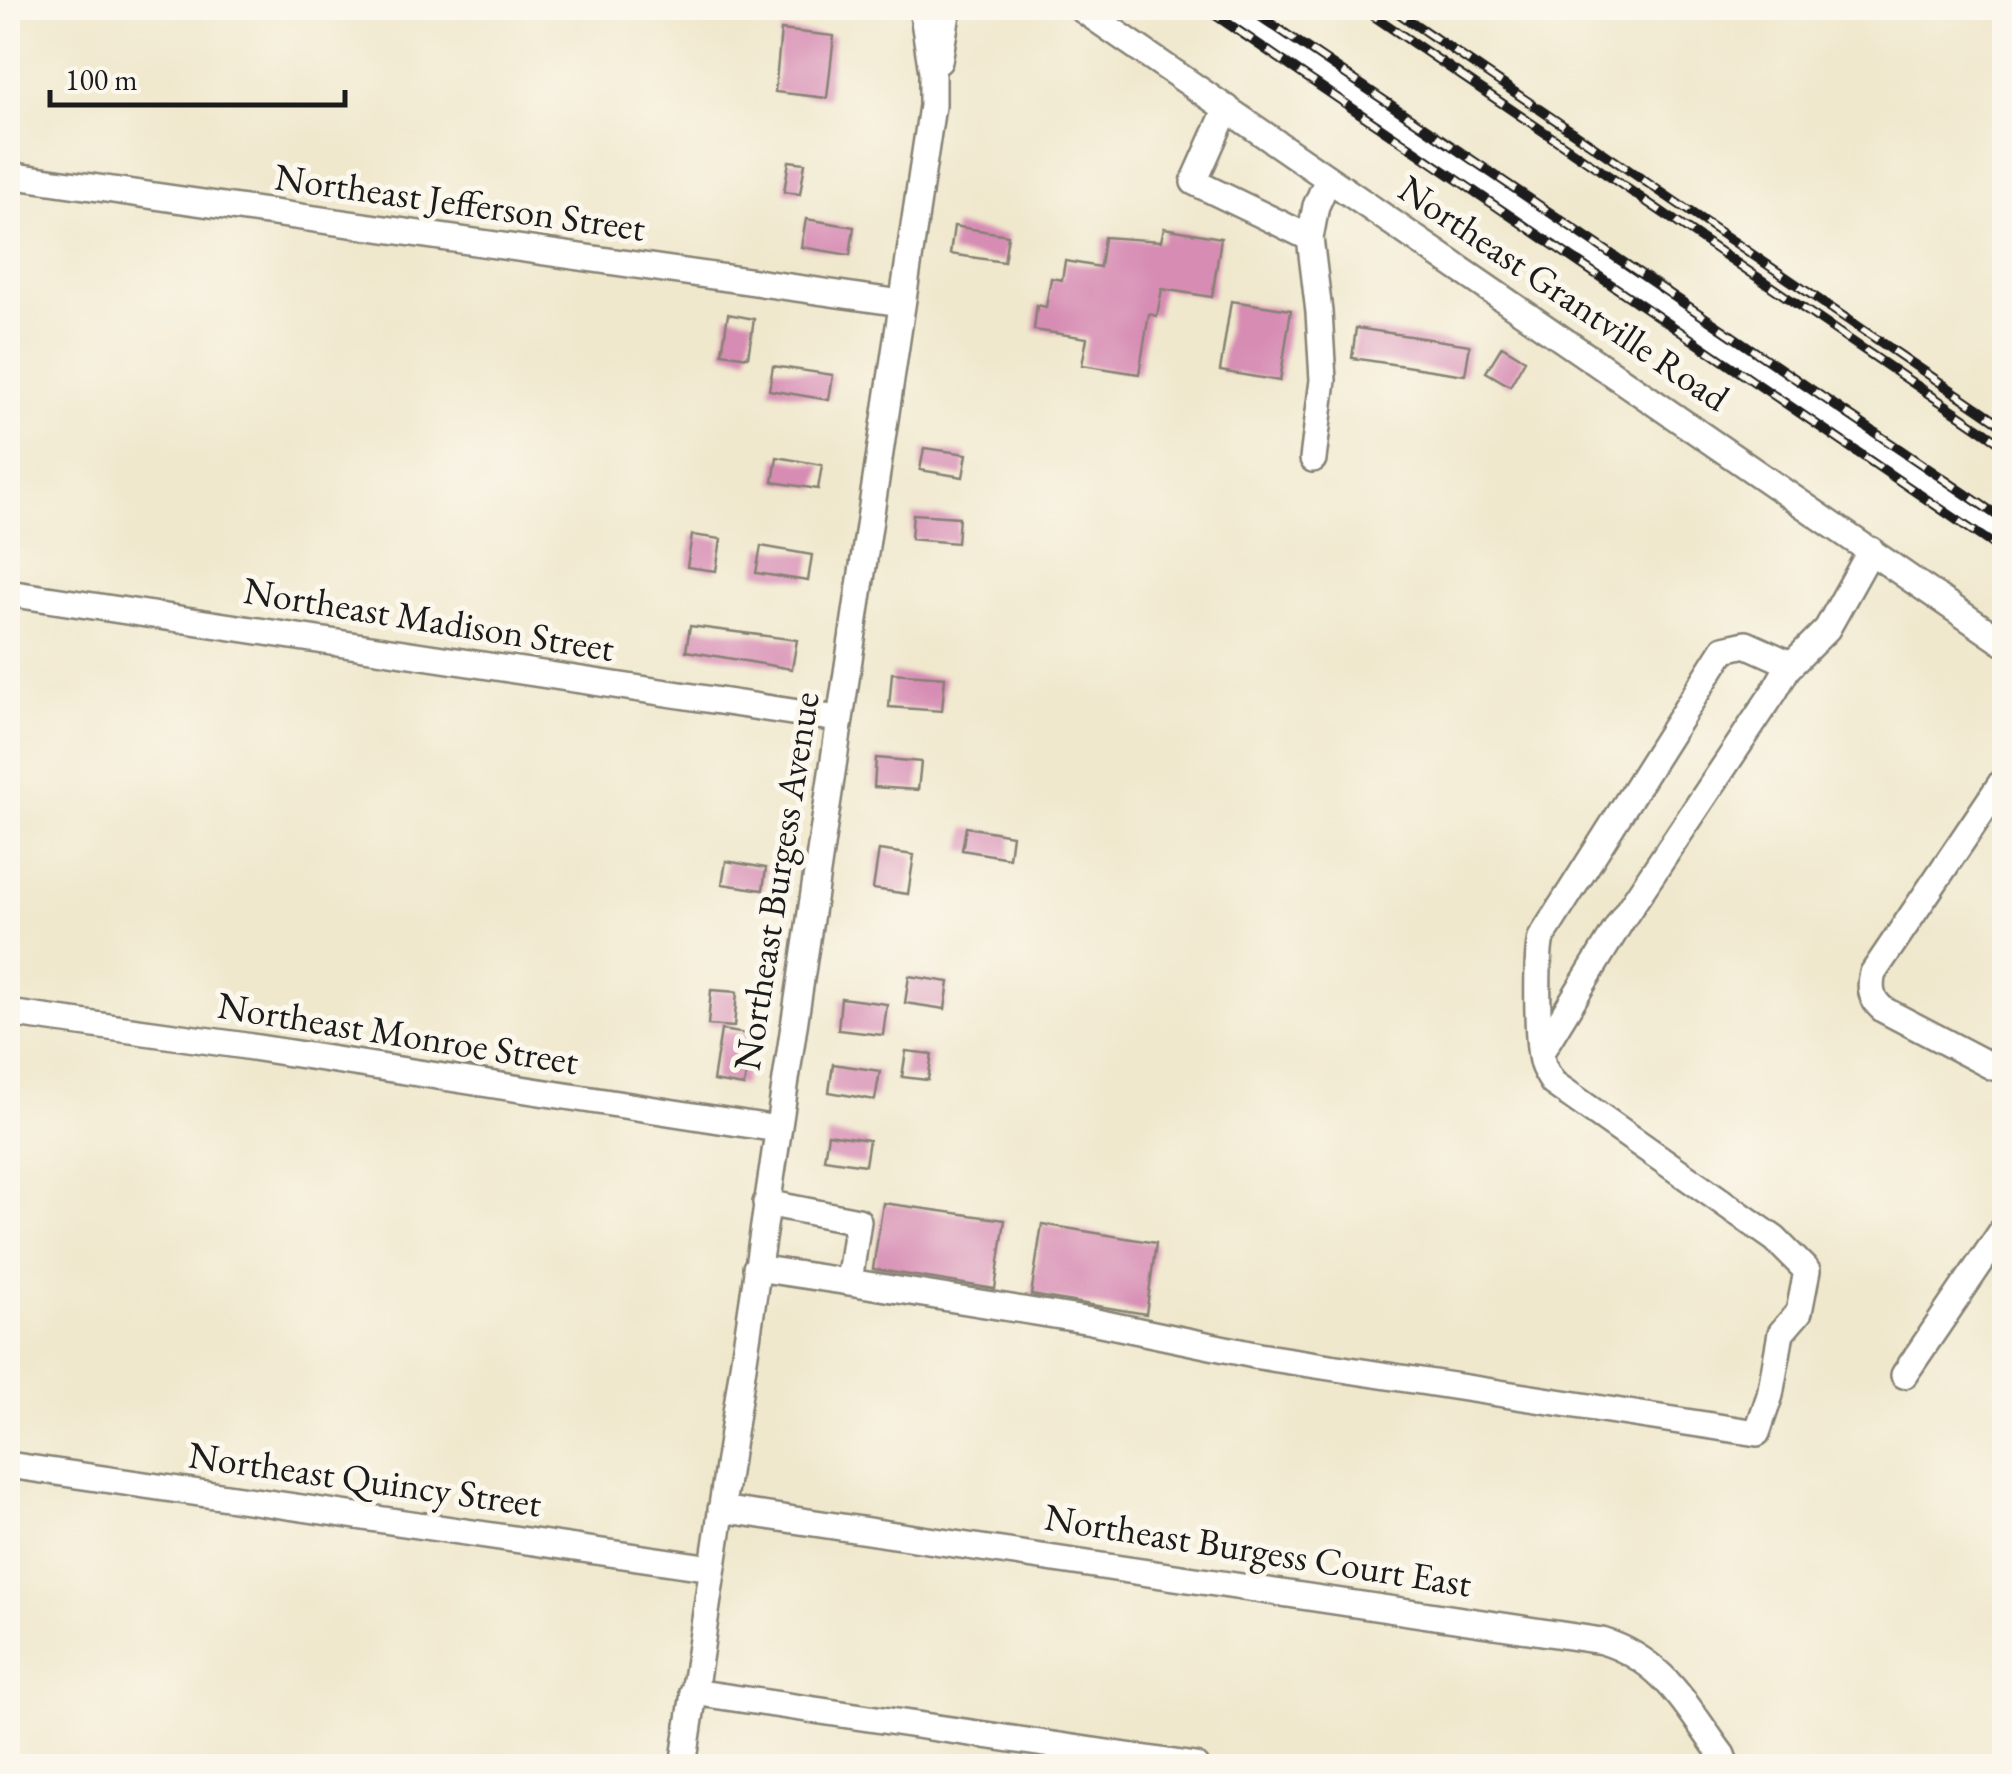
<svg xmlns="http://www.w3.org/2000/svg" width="2012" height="1774" viewBox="0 0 2012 1774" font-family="'EB Garamond',serif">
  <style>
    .building { fill: #d78cb4 }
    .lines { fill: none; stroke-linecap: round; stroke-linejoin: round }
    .minor-casing { stroke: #868274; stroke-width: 30 }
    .minor { stroke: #fff; stroke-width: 25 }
    .rail-casing { stroke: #1c1c1c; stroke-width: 10 }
    .rail { stroke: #fbf7ec; stroke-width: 6; stroke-dasharray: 19; stroke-linecap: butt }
    .labels { text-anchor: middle; stroke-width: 10; stroke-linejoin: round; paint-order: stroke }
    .street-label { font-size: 38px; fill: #1c1c1c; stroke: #fbf7ec }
  </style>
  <rect width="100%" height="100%" fill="#fbf7ec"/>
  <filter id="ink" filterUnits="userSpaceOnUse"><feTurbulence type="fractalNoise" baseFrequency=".01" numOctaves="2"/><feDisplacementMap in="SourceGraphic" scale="20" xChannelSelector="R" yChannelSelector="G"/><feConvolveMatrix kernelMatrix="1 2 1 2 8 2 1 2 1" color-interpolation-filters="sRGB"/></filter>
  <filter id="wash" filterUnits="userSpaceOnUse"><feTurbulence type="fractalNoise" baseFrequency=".0048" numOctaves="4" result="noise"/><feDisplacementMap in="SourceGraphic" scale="40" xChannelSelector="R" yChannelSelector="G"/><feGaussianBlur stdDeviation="2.25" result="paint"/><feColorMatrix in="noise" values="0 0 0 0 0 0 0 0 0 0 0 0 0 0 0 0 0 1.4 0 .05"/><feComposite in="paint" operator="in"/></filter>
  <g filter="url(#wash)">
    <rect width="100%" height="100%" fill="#f0e8cd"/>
    <g id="blocks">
      <path class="building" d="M781 30 834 36 827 98 775 92Z
        M789 161 805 163 800 194 784 192Z
        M806 219 854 227 850 255 801 247Z
        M954 226 1008 235 1004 262 950 254Z
        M1164 228 1221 238 1212 297 1162 289 1157 316 1149 314 1139 374 1082 365 1087 338 1034 330 1037 305 1046 307 1051 278 1062 280 1065 261 1100 267 1104 237 1161 241Z
        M1231 301 1291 310 1280 381 1220 371Z
        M728 314 754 319 748 357 722 353Z
        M1356 328 1470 345 1465 375 1352 358Z
        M1502 346 1525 360 1510 386 1486 372Z
        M773 366 833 375 829 400 769 390Z
        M924 448 967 454 963 477 920 470Z
        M777 457 822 465 818 489 773 482Z
        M913 514 959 517 957 543 911 539Z
        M692 535 721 539 716 571 687 567Z
        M761 546 812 555 808 581 756 573Z
        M690 626 797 640 792 669 686 651Z
        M892 673 945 677 942 711 889 707Z
        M876 758 921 762 918 790 874 787Z
        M966 827 1012 835 1009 858 962 850Z
        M879 850 914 855 908 894 873 889Z
        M726 861 766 868 763 890 722 884Z
        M909 976 949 982 945 1009 905 1003Z
        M711 990 737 992 734 1027 708 1025Z
        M841 998 887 1004 883 1035 838 1030Z
        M721 1030 753 1035 744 1086 713 1081Z
        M906 1051 932 1054 928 1080 902 1077Z
        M833 1064 880 1071 875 1100 829 1092Z
        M828 1134 869 1140 865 1165 824 1159Z
        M883 1203 1005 1220 995 1289 873 1269Z
        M1042 1224 1156 1243 1146 1314 1031 1295Z"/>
    </g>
  </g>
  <g filter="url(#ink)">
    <use href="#blocks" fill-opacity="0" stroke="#868274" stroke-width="2.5"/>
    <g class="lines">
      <defs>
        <path id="minor" d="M1080 8 2004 643
          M1223 8 2004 536
          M939 61 948 8
          M1227 108 1194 182 1310 238
          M8 175 901 303
          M1313 459 1323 380 1319 312 1310 238 1316 206 1328 179
          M8 593 838 719
          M1787 669 1827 629 1871 550
          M2004 779 1873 973C1869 988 1871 1000 1884 1010L1993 1067 2004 1050
          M8 1013 239 1045 777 1129
          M756 1268 849 1282 858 1221 766 1203
          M849 1282 1091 1321 1259 1356 1757 1433 1770 1395 1781 1333 1799 1312 1807 1271 1775 1239 1553 1083C1549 1076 1543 1069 1542 1061 1537 1040 1536 958 1541 938L1724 649 1746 644 1784 661 1787 669 1774 692 1623 918 1541 1052
          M1904 1375 2004 1228
          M8 1465 712 1568
          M721 1509 1602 1641C1664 1660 1685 1705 1722 1755L1726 1766
          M693 1692 1195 1766
          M683 1766 932 106V72L922 8"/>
      </defs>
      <use href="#minor" class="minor-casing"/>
      <use href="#minor" class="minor"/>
      <defs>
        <path id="rail" d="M1205 8 2004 552
          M1248 8 2004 520
          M1362 8 2004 445
          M1391 8 2004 426"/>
      </defs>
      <use href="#rail" class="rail-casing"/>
      <use href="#rail" class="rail"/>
    </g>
  </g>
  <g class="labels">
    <g class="street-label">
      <text transform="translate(460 202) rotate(8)" y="13">Northeast Jefferson Street</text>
      <text transform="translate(1564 293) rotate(34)" y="13">Northeast Grantville Road</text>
      <text transform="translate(429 619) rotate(9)" y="13">Northeast Madison Street</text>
      <text transform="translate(776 881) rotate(-81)" y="13">Northeast Burgess Avenue</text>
      <text transform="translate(398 1033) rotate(9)" y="13">Northeast Monroe Street</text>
      <text transform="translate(365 1479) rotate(8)" y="13">Northeast Quincy Street</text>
      <text transform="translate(1258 1550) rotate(9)" y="13">Northeast Burgess Court East</text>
    </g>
  </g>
  <rect width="2012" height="1774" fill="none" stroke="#fbf7ec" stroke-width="40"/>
  <path d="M50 90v15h295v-15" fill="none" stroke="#1c1c1c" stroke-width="5"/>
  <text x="65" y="90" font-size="30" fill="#1c1c1c" stroke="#fbf7ec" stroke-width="8" paint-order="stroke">100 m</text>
</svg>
